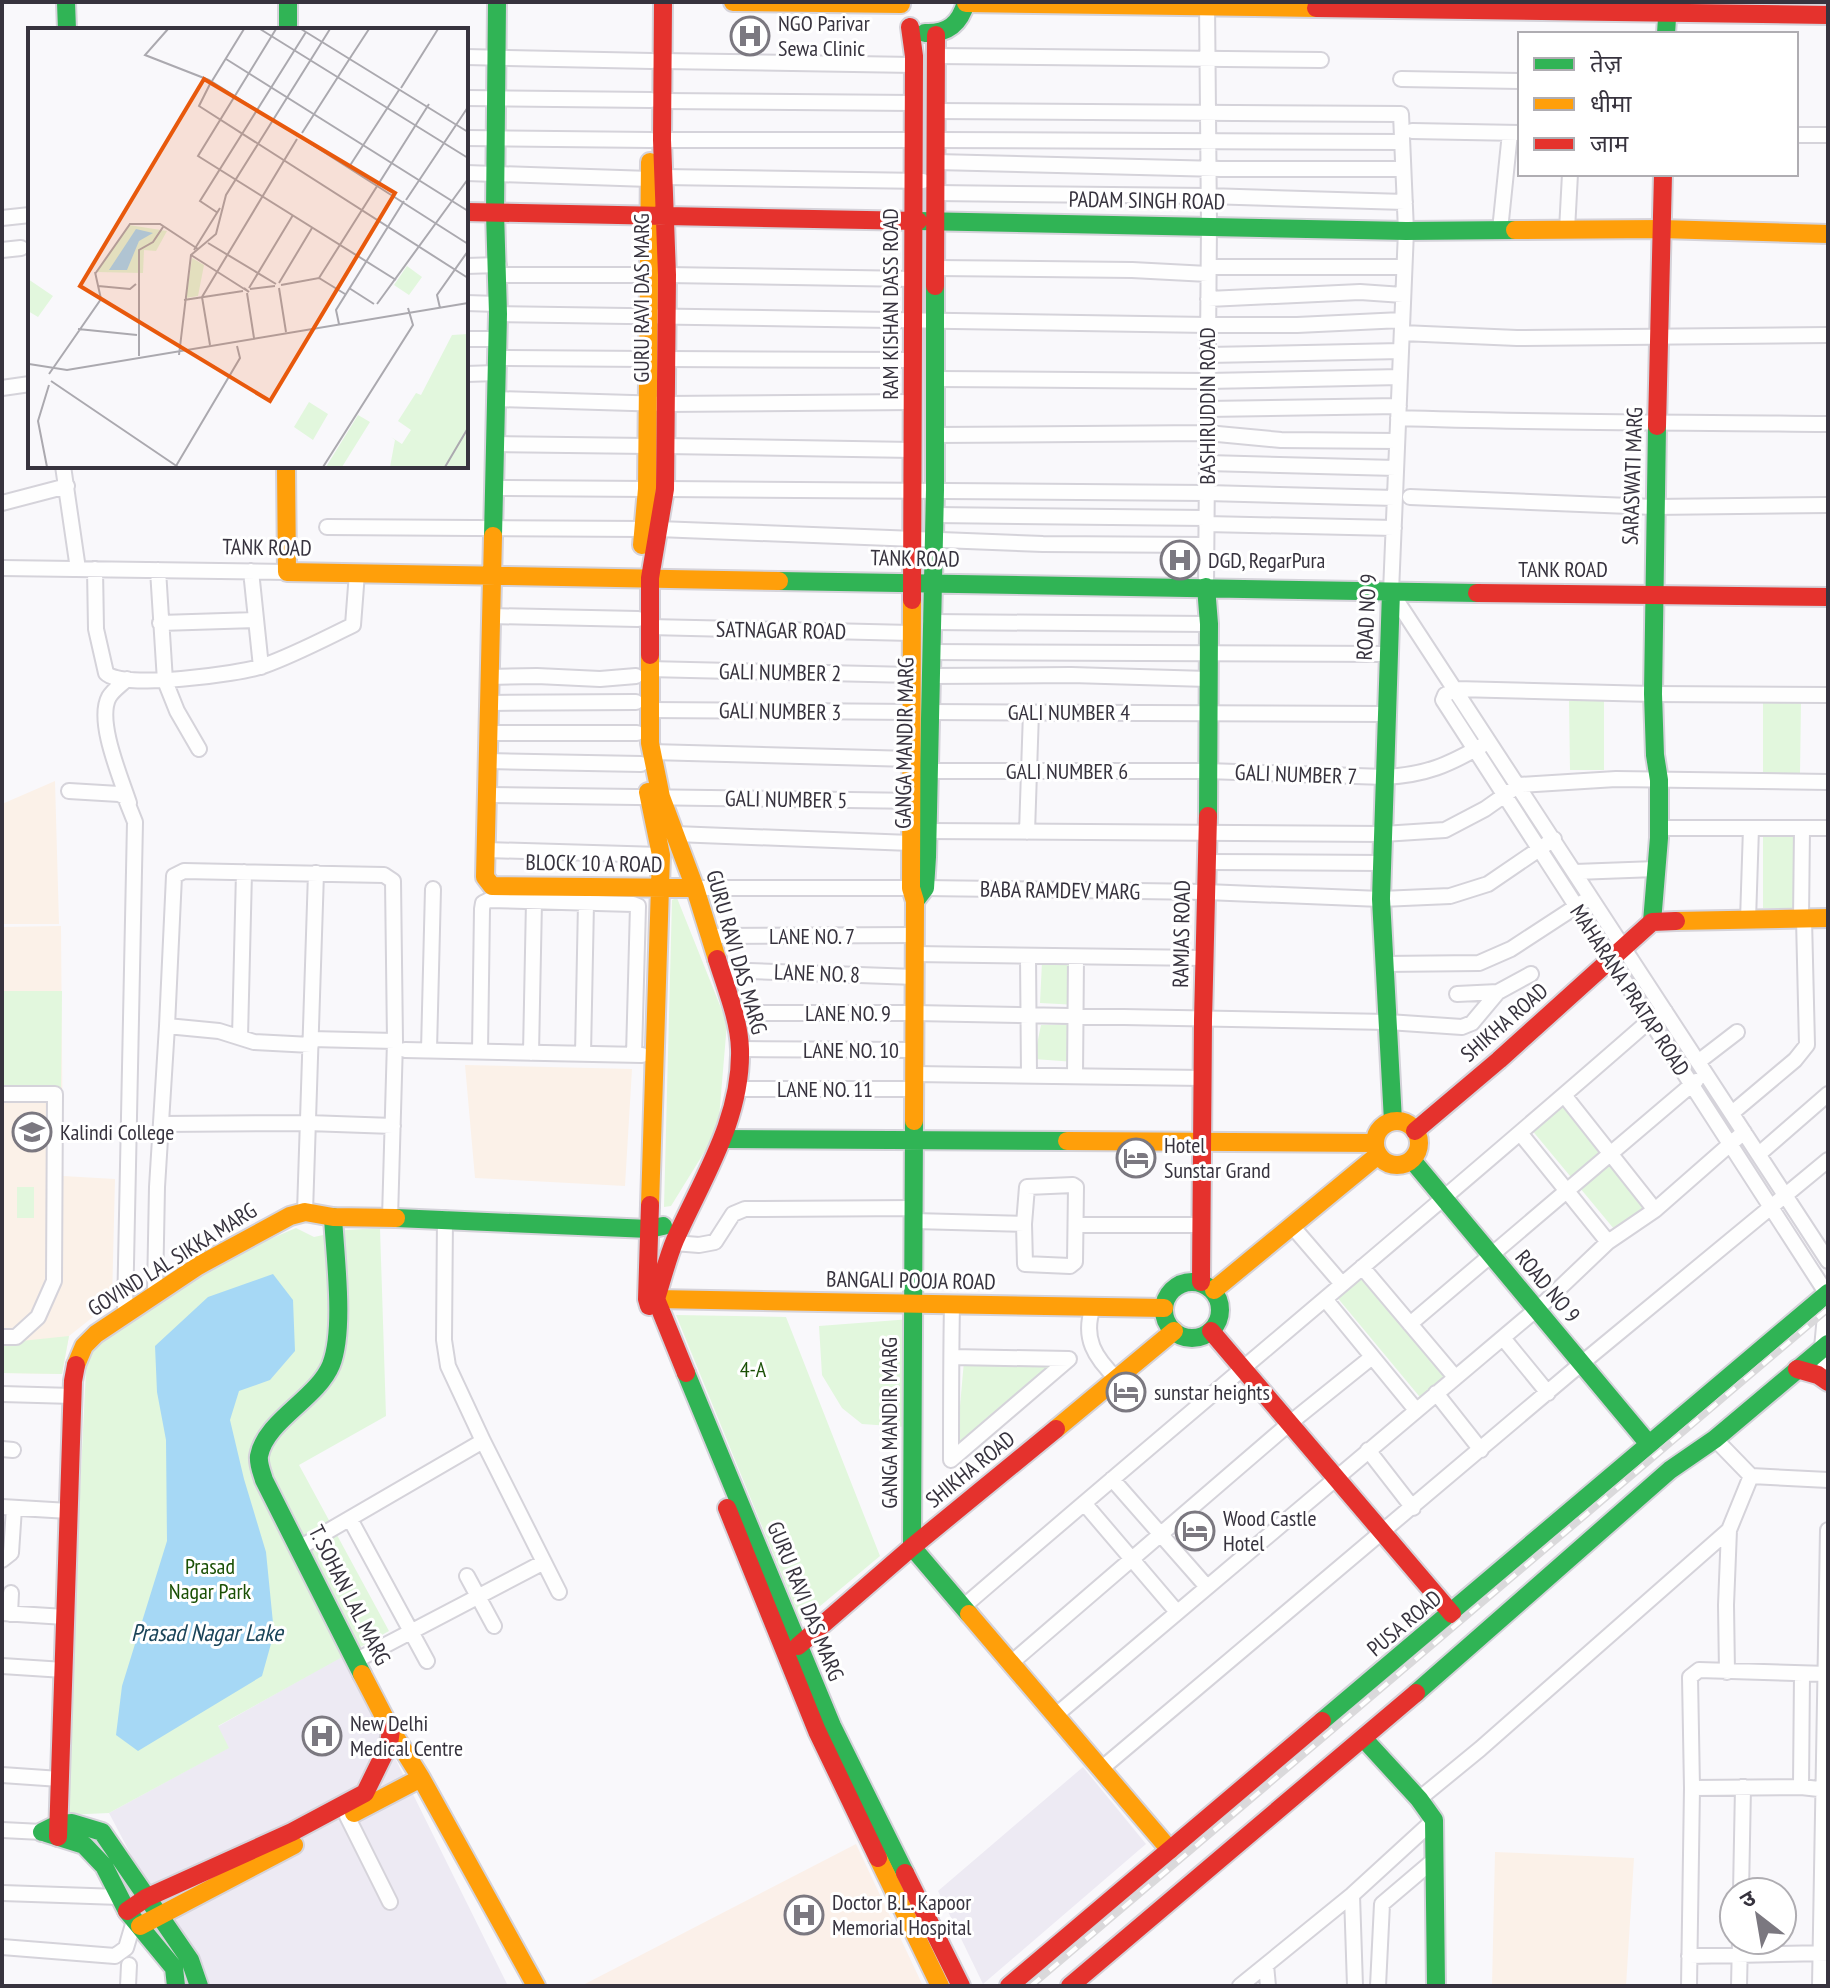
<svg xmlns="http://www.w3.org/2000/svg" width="1830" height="1988" viewBox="0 0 1830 1988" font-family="'PT Sans Narrow','Noto Sans Devanagari',sans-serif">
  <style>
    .built { fill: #edeaf3 }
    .education { fill: #fbf1e8 }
    .medical { fill: #fbf0e9 }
    .green { fill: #e2f7dd }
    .water { fill: #a6d8f5 }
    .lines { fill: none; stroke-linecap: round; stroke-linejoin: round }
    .street-casing { stroke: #d5d3da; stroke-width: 18 }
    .fast-casing { stroke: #d5d3da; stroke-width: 22 }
    .slow-casing { stroke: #d5d3da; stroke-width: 22 }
    .jam-casing { stroke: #d5d3da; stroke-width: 22 }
    .street { stroke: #fefefe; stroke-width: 14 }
    .fast { stroke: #30b455; stroke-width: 18 }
    .slow { stroke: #ff9f0a; stroke-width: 18 }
    .jam { stroke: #e5322d; stroke-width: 18 }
    .rail-casing { stroke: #dad9db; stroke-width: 7 }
    .rail { stroke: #fff; stroke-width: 4; stroke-dasharray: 12; stroke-linecap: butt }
    .labels { text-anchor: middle; stroke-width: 6; stroke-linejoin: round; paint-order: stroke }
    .poi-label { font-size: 22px; fill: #37333e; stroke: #fff; text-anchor: start }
    .street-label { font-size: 22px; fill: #37333e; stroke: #fff }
    .park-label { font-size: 22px; fill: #1a5005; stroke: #fff }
    .water-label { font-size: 24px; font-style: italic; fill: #1a4459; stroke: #fff }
    .inset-road { fill: none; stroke: #aba9af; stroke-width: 2 }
    .view { fill: #e8590c; fill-opacity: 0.15; stroke: #e8590c; stroke-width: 4 }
    .inset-edge { fill: none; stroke: #37333e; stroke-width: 4 }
  </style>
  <rect width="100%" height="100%" fill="#f9f8fb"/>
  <path class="built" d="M344 1655 508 1986H200L109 1813 228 1748 217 1727Z
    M1083 1767 1146 1844 983 1984 938 1891Z"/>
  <path class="education" d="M55 781 59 924H2V804Z
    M61 926 63 1176 115 1179 112 1302 69 1336 62 1374 2 1373V927Z
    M465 1065 632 1069 625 1186 475 1178Z
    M1495 1852 1634 1858 1626 1986H1492Z"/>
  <path class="medical" d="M856 1844 923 1986H581Z"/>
  <path class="green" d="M1569 701H1604V770H1570Z
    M1763 703H1801L1800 774H1763Z
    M1763 832H1798V908H1763Z
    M677 898 727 1023 718 1130 671 1206 664 1207 672 900Z
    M1083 960 1078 1005 1040 1003 1042 962Z
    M2 991H62L61 1087H2Z
    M1078 1024 1075 1062 1034 1059 1041 1025Z
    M1566 1100 1654 1206 1619 1235 1531 1129Z
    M17 1187H34V1218H17Z
    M296 1228 314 1237 346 1230 380 1228 386 1416 299 1465 389 1631 218 1726 229 1748 109 1813 64 1815 87 1350 201 1268Z
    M1371 1267 1459 1373 1424 1402 1336 1296Z
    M676 1315 786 1317 880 1556 801 1622Z
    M911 1319 905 1427 862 1424 842 1408 822 1375 819 1326Z
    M69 1336 62 1374 2 1373V1343Z
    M964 1361 1056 1365 956 1451Z"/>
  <path class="water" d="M273 1274 293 1300 295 1351 270 1380 239 1391 230 1420 244 1479 266 1552 274 1633 262 1676 138 1751 116 1735 122 1686 167 1541 166 1440 157 1392 155 1346 208 1297Z"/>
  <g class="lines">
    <defs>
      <path id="street" d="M936 56 1321 60
        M466 57 652 61
        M662 61 914 65
        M1401 79 1520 81
        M466 98 651 100
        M662 101 914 103
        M936 111 1401 114 1406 231 1391 592 1828 1261
        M1412 131 1520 133
        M1796 135H1828
        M466 138 651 140
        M662 140H914
        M937 140 1402 142
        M936 162 1221 169H1403
        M466 173 650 179
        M663 177 923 181
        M936 193 1207 196 1405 202
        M2 218 30 215
        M1500 230 1510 133
        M1567 230 1570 174
        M2 250 21 248
        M466 266 499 265
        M1209 267H1404
        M936 268 1132 270 1208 274
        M499 275H649
        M667 275 914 279
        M1208 299 1360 292 1403 295
        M466 303 498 304
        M498 314 1208 325H1297L1402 320
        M1402 333 1517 338 1828 335
        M466 339H498
        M1208 355 1401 351
        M497 358 648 359
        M666 359 913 360
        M466 374 497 373
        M936 379 1207 381 1400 377
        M2 388 30 384
        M496 399 665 404 914 402
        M1207 409 1399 406
        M1398 418C1542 423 1685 422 1828 424
        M935 435 1207 433 1281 440 1397 441
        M495 444 647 446
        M666 446 913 450
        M1207 463 1396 468
        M63 466 78 569
        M494 488 647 489
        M665 489 1207 493 1395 498
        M1410 497 1654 507 1828 505
        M2 503 67 486
        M935 515 1206 518
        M1206 524 1394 528
        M327 527 644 529
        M658 529 1043 544 1206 545
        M2 568 287 572
        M95 569 96 629 106 673C121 690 240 674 263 666 294 655 324 639 353 625L357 573
        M158 570 165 681 177 711 199 749
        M251 571 261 667
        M1206 587 1209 225 1207 2
        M490 616 638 619
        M930 622 1209 624
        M160 623 256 620
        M649 627 912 633
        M930 652 1388 654
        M648 669 912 675
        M930 676 1071 675 1208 679
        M489 677 537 676 600 679 636 676
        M127 679C121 685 113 690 109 697 96 721 121 778 129 803
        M1456 689 1445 695 1443 700 1827 1294 1822 1348 1828 1380
        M1456 689 1653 694 1828 695
        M489 703 636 702
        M649 710 912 712
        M929 712 1387 714
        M488 733H637
        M651 752 912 759
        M488 761 641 764
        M928 771H1207L1385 777C1426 775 1448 765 1483 745
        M69 791 119 794 125 797 135 822 125 1313
        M487 795 919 801
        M1659 828H1828
        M927 831 1383 834 1445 830 1485 809 1519 785 1616 779 1828 782
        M1027 832 1031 712
        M675 834 911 843
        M487 850 661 855
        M1207 862 1382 863
        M1575 872 1656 869
        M695 888H925L1206 892 1381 899 1450 896 1488 884 1554 839
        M1801 919 1802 828
        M1748 920 1751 828
        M708 936 915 935
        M915 954 1205 958
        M1028 956 1029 1075
        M1384 964 1479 963 1511 949 1583 902
        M720 970 915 977
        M1457 994 1498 992
        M734 1013H915L1388 1022 1462 1027 1472 1023 1498 992 1531 974
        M240 1037 244 872
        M311 1039 395 1041
        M311 1045 254 1042 219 1031 167 1026 174 876 184 871 384 875 393 881 395 1041 390 1218
        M740 1049 915 1050
        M405 1050 642 1055
        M429 1050 433 889
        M480 1051 482 909 483 903 489 900 633 904 638 906 634 1055
        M531 1053 534 901
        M583 1054 586 903
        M1698 1062 1737 1032
        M915 1074 1203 1078
        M1075 1076 1076 957
        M735 1089H915
        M2 1094H55L54 1281 38 1317 16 1337H2
        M1564 1095 1655 1210
        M1732 1113 1795 1060 1807 1045 1804 919
        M162 1124 308 1123 393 1126
        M1520 1133 1608 1242
        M1759 1154 1828 1094
        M305 1212 316 873
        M445 1218 444 1340 448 1366 483 1441 559 1592
        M914 1221 1024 1224 1025 1264 1070 1266 1075 1262 1076 1187 1073 1185 1027 1187 1024 1224
        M1076 1225H1202
        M1292 1226 1342 1284
        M674 1243 699 1245 715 1242 733 1214 745 1209 914 1208
        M1362 1267 1455 1377
        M155 1293 157 1187 167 1026
        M1325 1299 1416 1410
        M1093 1307C1082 1338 1095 1358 1117 1379
        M1410 1324 1696 1081
        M1503 1338 1548 1393
        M952 1357 1069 1359 951 1460C951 1408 951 1356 952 1304
        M1436 1393 1481 1450
        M2 1394 73 1396
        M2 1449 13 1450
        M1368 1450 1413 1508
        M1751 1476 1828 1480
        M1112 1479 1207 1587
        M1084 1503 1177 1612
        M2 1507 69 1511
        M350 1519 427 1661
        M299 1548 483 1441
        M2 1560 11 1553 14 1508
        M467 1576 494 1626
        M963 1607C1191 1410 1423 1219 1649 1021L1665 1011
        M2 1613 65 1617
        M10 1614 11 1593
        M357 1660 544 1562
        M1011 1663 1290 1423 1372 1357
        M2 1666 64 1670
        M1727 1672 1726 1605 1729 1530
        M1056 1715 1545 1302 1608 1242 1655 1210 1744 1132
        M1101 1769 1582 1363 1828 1160
        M2 1775 60 1779
        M1801 1787 1802 1674
        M1692 1788 1690 1677 1699 1670 1828 1674
        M1419 1799 1480 1749 1729 1530 1751 1476 1715 1439
        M347 1816 390 1902
        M2 1830 42 1832
        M1741 1892 1743 1787
        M2 1893 120 1897
        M1352 1895 1355 1986
        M2 1947 115 1956 126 1948 134 1921
        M1689 1956 1828 1953
        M1266 1965 1268 1986
        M128 1986 129 1965
        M1240 1986 1352 1895 1434 1820
        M1378 1986 1382 1904 1435 1859
        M1689 1986 1692 1788 1801 1787 1828 1790
        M1739 1986 1740 1940
        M1820 1986 1828 1530"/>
      <path id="fast" d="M66 2 67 30
        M288 2V30
        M925 33C948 34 960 24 966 2
        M1666 34 1668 2
        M918 221 1406 231 1515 230
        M493 536 498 314 495 212 497 2
        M779 581 1477 593
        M1206 587 1209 624 1208 816
        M1391 592 1381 899 1393 1121
        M915 901 925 888 927 857 935 490V286
        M1652 922 1659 838V780L1655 755 1653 694 1657 426
        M914 1121 912 1547 969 1614
        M724 1139 1067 1141
        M1412 1160 1648 1443
        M333 1217C335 1256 345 1330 331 1365 317 1399 265 1421 259 1456 258 1464 262 1473 264 1480L362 1674
        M396 1218 649 1229 663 1226
        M1164 1310a28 28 0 1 1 56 0a28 28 0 1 1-56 0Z
        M686 1373 832 1726 905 1873
        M1416 1693 1670 1470 1715 1439 1828 1344
        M1322 1721 1828 1293
        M1364 1739 1419 1799 1434 1820 1436 1986
        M42 1832 58 1824 72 1823 102 1832 190 1960 199 1986
        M46 1833 84 1845 104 1866 127 1911 174 1968 176 1986"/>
      <path id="slow" d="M733 2 901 4
        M966 3 1316 8
        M1515 230 1661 229 1828 234
        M286 466 287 572 779 581
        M493 536 485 877 492 886 695 888
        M642 545 647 489 650 162
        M912 600 911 888 915 901 914 1121
        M650 655V743L661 797 695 888 717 959
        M648 792 661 855 650 1205
        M1676 921 1828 918
        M1375 1143a22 22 0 1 1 44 0a22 22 0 1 1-44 0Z
        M1067 1141 1374 1143
        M1214 1290 1378 1155
        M656 1299 1164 1308
        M76 1365 84 1346 96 1334 198 1266 290 1216 305 1212 333 1217 396 1218
        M1056 1429 1174 1331
        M969 1614 1170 1850
        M362 1674 391 1730 421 1778 536 1986
        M354 1813 421 1778
        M878 1858 940 1986
        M140 1926 294 1845"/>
      <path id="jam" d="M1316 8 1828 15
        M910 27 914 56 912 600
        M466 212 918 221
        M935 286 936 35
        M1657 426 1663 174
        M1477 593 1828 597
        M650 655V578L665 489 667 275 662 140 663 2
        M1415 1131 1499 1060 1652 922 1676 921
        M1201 1282 1203 1020 1208 816
        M649 1306 647 1299 650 1205
        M1211 1331 1452 1614
        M1797 1369 1818 1375 1828 1382
        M686 1373 656 1299C662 1280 667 1259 675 1240 702 1179 742 1119 740 1049 739 1019 726 988 717 959
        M727 1508 817 1731 878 1858
        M798 1646 912 1547 1056 1429
        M58 1837 73 1381 76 1365
        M905 1873 961 1986
        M127 1911 146 1898 292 1832 365 1793 389 1744 391 1730
        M1009 1986 1322 1721
        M1070 1986 1416 1693"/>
    </defs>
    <use href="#street" class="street-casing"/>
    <use href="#fast" class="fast-casing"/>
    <use href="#slow" class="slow-casing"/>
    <use href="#jam" class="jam-casing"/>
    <use href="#street" class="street"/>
    <use href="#fast" class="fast"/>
    <use href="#slow" class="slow"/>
    <use href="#jam" class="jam"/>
    <defs>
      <path id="rail" d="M1031 1986 1828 1309"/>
    </defs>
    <use href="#rail" class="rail-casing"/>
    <use href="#rail" class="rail"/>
  </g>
  <defs>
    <symbol id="hospital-ring" viewBox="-11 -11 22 22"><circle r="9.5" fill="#fff" stroke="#7b7880" stroke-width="1.5"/><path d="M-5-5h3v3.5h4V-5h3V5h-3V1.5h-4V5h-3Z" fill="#7b7880"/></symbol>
    <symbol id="university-ring" viewBox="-11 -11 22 22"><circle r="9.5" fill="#fff" stroke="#7b7880" stroke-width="1.5"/><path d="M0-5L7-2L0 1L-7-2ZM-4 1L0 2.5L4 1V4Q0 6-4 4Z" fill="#7b7880"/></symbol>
    <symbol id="hotel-ring" viewBox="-11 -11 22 22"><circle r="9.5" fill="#fff" stroke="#7b7880" stroke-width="1.5"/><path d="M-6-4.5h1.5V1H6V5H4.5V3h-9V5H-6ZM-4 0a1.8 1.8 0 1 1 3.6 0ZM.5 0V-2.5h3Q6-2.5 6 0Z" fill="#7b7880"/></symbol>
  </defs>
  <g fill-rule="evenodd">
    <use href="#hospital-ring" x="728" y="14" width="44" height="44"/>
    <use href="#hospital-ring" x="1158" y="538" width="44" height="44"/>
    <use href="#university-ring" x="10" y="1110" width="44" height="44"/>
    <use href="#hotel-ring" x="1114" y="1136" width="44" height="44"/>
    <use href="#hotel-ring" x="1104" y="1370" width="44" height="44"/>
    <use href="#hotel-ring" x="1173" y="1509" width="44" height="44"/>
    <use href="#hospital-ring" x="300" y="1714" width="44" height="44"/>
    <use href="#hospital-ring" x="782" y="1893" width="44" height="44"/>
  </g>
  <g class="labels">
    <g class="poi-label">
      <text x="778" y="31">NGO Parivar<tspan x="778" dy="25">Sewa Clinic</tspan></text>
      <text x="1208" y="568">DGD, RegarPura</text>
      <text x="60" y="1140">Kalindi College</text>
      <text x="1164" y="1153">Hotel<tspan x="1164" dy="25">Sunstar Grand</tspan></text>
      <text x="1154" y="1400">sunstar heights</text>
      <text x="1223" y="1526">Wood Castle<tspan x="1223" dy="25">Hotel</tspan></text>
      <text x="350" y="1731">New Delhi<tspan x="350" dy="25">Medical Centre</tspan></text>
      <text x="832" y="1910">Doctor B.L. Kapoor<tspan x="832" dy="25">Memorial Hospital</tspan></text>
    </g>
    <g class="street-label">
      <text transform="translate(1147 200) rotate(1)" y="8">PADAM SINGH ROAD</text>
      <text transform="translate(641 298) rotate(-90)" y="8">GURU RAVI DAS MARG</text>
      <text transform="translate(890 304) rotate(-90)" y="8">RAM KISHAN DASS ROAD</text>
      <text transform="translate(1207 406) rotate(-90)" y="8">BASHIRUDDIN ROAD</text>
      <text transform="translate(1632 476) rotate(-88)" y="8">SARASWATI MARG</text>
      <text transform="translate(267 547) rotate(1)" y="8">TANK ROAD</text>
      <text transform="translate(915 558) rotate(1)" y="8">TANK ROAD</text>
      <text x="1563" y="577">TANK ROAD</text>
      <text transform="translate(1366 617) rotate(-87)" y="8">ROAD NO 9</text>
      <text transform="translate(781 630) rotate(1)" y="8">SATNAGAR ROAD</text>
      <text transform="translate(780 672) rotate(1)" y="8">GALI NUMBER 2</text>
      <text transform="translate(780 711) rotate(1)" y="8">GALI NUMBER 3</text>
      <text x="1069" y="720">GALI NUMBER 4</text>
      <text transform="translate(904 743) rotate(-89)" y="8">GANGA MANDIR MARG</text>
      <text x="1067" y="779">GALI NUMBER 6</text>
      <text transform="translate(1296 774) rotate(2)" y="8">GALI NUMBER 7</text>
      <text transform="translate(786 799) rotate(1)" y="8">GALI NUMBER 5</text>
      <text transform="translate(594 863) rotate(1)" y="8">BLOCK 10 A ROAD</text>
      <text transform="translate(1060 890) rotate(1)" y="8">BABA RAMDEV MARG</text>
      <text transform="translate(1181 934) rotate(-89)" y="8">RAMJAS ROAD</text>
      <text x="812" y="944">LANE NO. 7</text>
      <text transform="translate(737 952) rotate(74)" y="8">GURU RAVI DAS MARG</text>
      <text transform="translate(817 973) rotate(2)" y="8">LANE NO. 8</text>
      <text transform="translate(1630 990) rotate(57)" y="8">MAHARANA PRATAP ROAD</text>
      <text x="848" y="1021">LANE NO. 9</text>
      <text transform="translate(1504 1022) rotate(-41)" y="8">SHIKHA ROAD</text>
      <text x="851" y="1058">LANE NO. 10</text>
      <text x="825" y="1097">LANE NO. 11</text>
      <text transform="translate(172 1259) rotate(-32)" y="8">GOVIND LAL SIKKA MARG</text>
      <text transform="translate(911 1280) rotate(1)" y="8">BANGALI POOJA ROAD</text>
      <text transform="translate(1548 1286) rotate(50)" y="8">ROAD NO 9</text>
      <text transform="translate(889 1423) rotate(-90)" y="8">GANGA MANDIR MARG</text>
      <text transform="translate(970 1469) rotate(-39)" y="8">SHIKHA ROAD</text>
      <text transform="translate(350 1595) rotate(63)" y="8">T. SOHAN LAL MARG</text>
      <text transform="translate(806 1601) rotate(68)" y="8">GURU RAVI DAS MARG</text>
      <text transform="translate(1404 1623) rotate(-40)" y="8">PUSA ROAD</text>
    </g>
    <g class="park-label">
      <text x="753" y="1377">4-A</text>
      <text x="210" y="1574">Prasad<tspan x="210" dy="25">Nagar Park</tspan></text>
    </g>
    <g class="water-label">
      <text x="207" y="1641">Prasad Nagar Lake</text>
    </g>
  </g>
  <g transform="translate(28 28)">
    <rect width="440" height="440" fill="#f9f8fb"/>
    <path d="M101 197 139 203 128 223 116 222 115 245 69 244ZM164 230 176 237 170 268 158 270ZM379 238 394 249 381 267 366 257ZM0 251 25 268 10 289 0 283ZM440 306V439H362L367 412 363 409 374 416 383 402 370 393 388 365 393 367 424 307ZM281 374 300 386 285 412 266 399ZM330 387 342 394 314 439H298Z" fill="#e2f7dd"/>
    <path d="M108 201 125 205 111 213 99 242H81Z" fill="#a6d8f5"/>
    <path class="inset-road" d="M140 1 117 27 181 52 270 108M232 1 440 130M248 1 170 128 368 252M273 1 440 104M324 27 341 1M198 31 440 183M184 53 216 1M183 54 171 78 440 250M373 60 410 1M274 105 324 27M277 112 440 216M321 139 371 62M378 172 440 79M190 185 172 173 278 4M180 215 248 256M166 222 192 180M163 227 221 264 216 260M67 246 102 196H132L170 221M291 250 401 76M251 255 284 200M253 257 291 250 317 266M70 258 102 261 108 256M221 260 265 187M251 260 258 304M321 260 346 276M222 261 247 258M219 265 226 310M156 272 215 263M349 276 440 151M412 280 409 267 440 223M311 296 308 282 376 173M50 301 109 307M182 317 174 269 269 111M151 327 163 227 188 206 198 167 302 1M111 328V222L125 214 135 199M1 336 39 342 440 275M21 346 73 271 67 244M23 353 150 439M148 438 212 330 209 318M19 439 10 393 21 357M295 439 385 297 380 280M417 439 440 400"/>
    <path class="view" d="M176 51 367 165 242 373 52 258Z"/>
    <rect width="440" height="440" class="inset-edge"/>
  </g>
  <rect width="1830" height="1988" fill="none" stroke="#37333e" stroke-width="8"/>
  <rect x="1518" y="32" width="280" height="144" fill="#ffffff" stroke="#afadb2" stroke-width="2"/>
  <rect x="1534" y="58" width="40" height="12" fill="#30b455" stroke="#afadb2" stroke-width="2"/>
  <text x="1590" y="72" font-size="24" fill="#37333e">तेज़</text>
  <rect x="1534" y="98" width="40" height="12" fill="#ff9f0a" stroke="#afadb2" stroke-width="2"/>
  <text x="1590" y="112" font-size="24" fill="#37333e">धीमा</text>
  <rect x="1534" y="138" width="40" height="12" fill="#e5322d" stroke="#afadb2" stroke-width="2"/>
  <text x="1590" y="152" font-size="24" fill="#37333e">जाम</text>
  <g transform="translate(1758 1916) rotate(329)"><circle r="38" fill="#ffffff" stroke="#afadb2" stroke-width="2"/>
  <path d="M0-6L14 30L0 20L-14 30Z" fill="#7b7880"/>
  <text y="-12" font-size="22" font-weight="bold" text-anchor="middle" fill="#37333e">उ</text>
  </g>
</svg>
